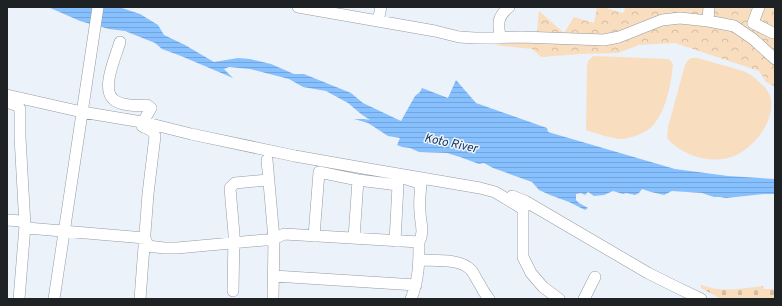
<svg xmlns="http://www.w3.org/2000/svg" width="782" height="306" viewBox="0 0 782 306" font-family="Overpass,sans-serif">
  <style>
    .forest { fill: url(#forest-crowns) }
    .cemetery { fill: url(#cemetery-stones) }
    .garden { fill: #f9ddbf }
    .water { fill: url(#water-rules) }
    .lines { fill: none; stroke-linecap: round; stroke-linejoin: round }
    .minor-casing { stroke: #959ba2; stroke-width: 12 }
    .minor { stroke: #fff; stroke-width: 11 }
    .labels { text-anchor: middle; stroke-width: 3; stroke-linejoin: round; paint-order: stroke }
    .water-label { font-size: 12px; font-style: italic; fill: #113860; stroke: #ecf2fa }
  </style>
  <defs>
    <pattern id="forest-crowns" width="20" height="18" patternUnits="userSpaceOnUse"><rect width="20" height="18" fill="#f9ddbf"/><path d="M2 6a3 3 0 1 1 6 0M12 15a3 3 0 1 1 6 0" fill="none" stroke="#d5bda4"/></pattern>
    <pattern id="cemetery-stones" width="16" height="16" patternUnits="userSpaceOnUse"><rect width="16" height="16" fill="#f9ddbf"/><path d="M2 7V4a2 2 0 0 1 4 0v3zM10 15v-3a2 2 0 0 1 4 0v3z" fill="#d5bda4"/></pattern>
    <pattern id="water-rules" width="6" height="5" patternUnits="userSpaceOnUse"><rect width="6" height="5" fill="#87c0fe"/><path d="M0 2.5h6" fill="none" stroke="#74a5da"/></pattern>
  </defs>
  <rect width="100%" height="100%" fill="#ecf2fa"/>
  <path class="forest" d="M597 7H603L623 13 626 7H775V87L766 82 759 71 675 43 639 45 618 53 580 54 541 57 532 49 493 45 536 40 539 11 564 33 574 17 594 23Z"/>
  <path class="cemetery" d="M702 285C721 293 743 288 763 286L764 289H775V299H721L701 288Z"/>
  <path class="garden" d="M593 56 669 59 673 64C671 84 667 107 655 123 649 132 633 138 622 139 613 139 595 133 586 130L587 67 588 61Z
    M692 58H698C709 61 721 65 733 68 737 70 743 70 747 73 752 75 756 79 759 82 764 86 768 90 770 96 777 119 754 148 734 156 712 165 682 156 667 138L668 127 685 65 688 60Z"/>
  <path class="water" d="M48 7H119L140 14 158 25 164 35 185 45 214 62 238 58 250 59 271 64 294 74H304L351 93 363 103 401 121 415 96 420 92 422 88 448 98 456 80 476 103 547 128 548 132 675 169 728 176 775 179V194H765L726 198 720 197H714L702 193 672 191 664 195 651 192 642 189 639 193 635 195 626 193 623 194 613 191 604 195 594 196 588 192 585 195 581 193 576 194V200L579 203 588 208 585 210 569 202 550 195 539 190 532 182 493 168 484 163 479 164 460 157 447 153 419 152 410 148 402 147 397 145 400 138 388 136 368 123 354 119H364L370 120 361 114 348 103 326 91 303 87 289 79 250 69 229 67 224 69 233 78 181 56 162 49 155 43 125 31 109 29 80 21Z"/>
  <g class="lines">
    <defs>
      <path id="minor" d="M298 7 435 31 459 37 475 38 521 37 604 40 619 37 662 20 680 18 708 21 734 26 753 39 775 59
        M759 7 753 23 773 33
        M378 21 381 7
        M708 21 709 7
        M500 38C498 23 497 17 509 7
        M120 42C116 56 101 88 113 99 120 106 138 106 147 105L151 108 143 122
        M7 95 82 112 136 121 143 122 191 134 295 156 363 168 480 188 495 192 520 207 523 210V257L531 273 543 287 559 299
        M7 102 18 106 20 109V137L25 226 19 299
        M267 160 274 239 273 299
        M406 179 416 182 421 185C420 194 419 203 420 211 420 223 425 231 419 242
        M512 196 525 201 648 273 674 286 701 299
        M7 220 21 221 27 228 145 238 148 246 164 248H177L265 240 274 239 284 234 419 242C419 263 419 279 411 299
        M314 236 319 172 358 180 398 185 395 241
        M354 238 358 180
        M419 260C434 261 460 258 471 270 474 273 476 279 479 283 482 289 485 294 489 299
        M274 276 416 285
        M233 291 234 234 230 188 235 183 268 180
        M54 299 98 7
        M140 299 148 194 155 136C153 129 147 129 142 126
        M584 299 595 277"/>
    </defs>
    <use href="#minor" class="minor-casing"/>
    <use href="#minor" class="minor"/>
  </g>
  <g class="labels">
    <g class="water-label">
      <text transform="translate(451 143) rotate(12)" y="4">Koto River</text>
    </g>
  </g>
  <rect width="782" height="306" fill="none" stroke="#1f2224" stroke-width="16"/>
</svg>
